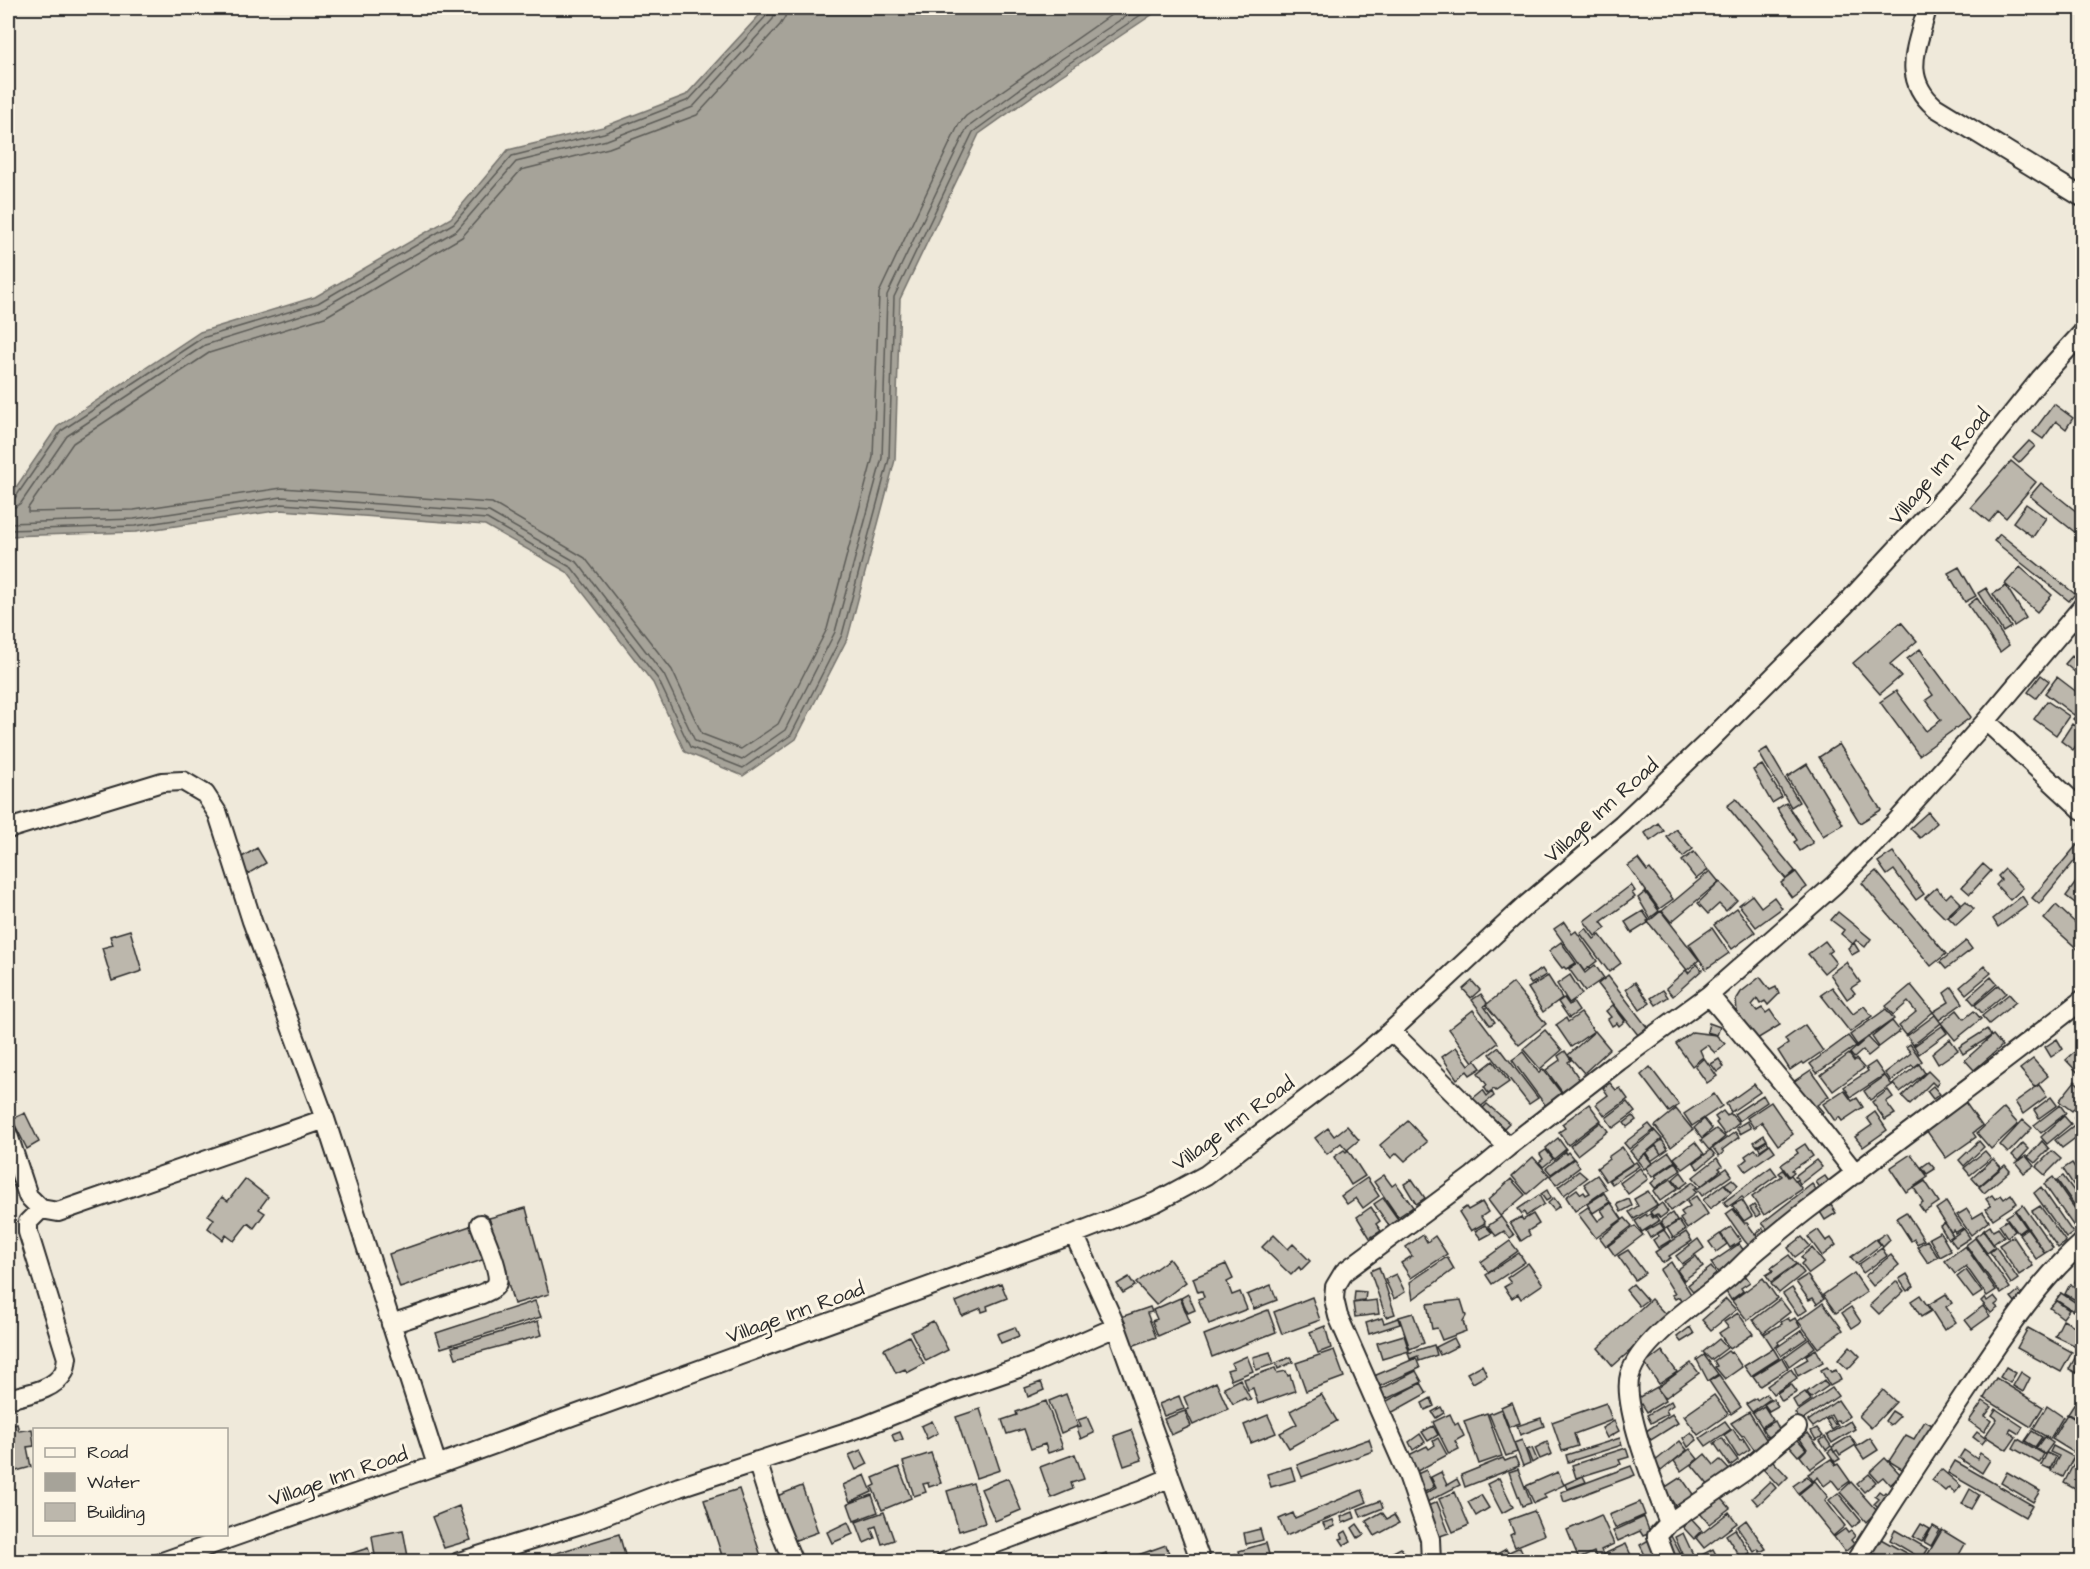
<svg xmlns="http://www.w3.org/2000/svg" width="2090" height="1569" viewBox="0 0 2090 1569" font-family="'Architects Daughter',sans-serif">
  <style>
    .water { fill: #a6a399; stroke: #75736d; stroke-width: 1.5 }
    .lines { fill: none; stroke-linecap: round; stroke-linejoin: round }
    .shore { stroke: #5c5b57; stroke-width: 1.5 }
    .building { fill: #bcb7ac; stroke: #2b2b2b; stroke-width: 1.5 }
    .minor-casing { stroke: #2b2b2b; stroke-width: 22 }
    .minor { stroke: #fcf5e5; stroke-width: 18 }
    .labels { text-anchor: middle; stroke-width: 6; stroke-linejoin: round; paint-order: stroke }
    .street-label { font-size: 21px; fill: #2b2b2b; stroke: #fcf5e5 }
  </style>
  <rect width="100%" height="100%" fill="#efe9da"/>
  <filter id="ink" filterUnits="userSpaceOnUse"><feTurbulence type="fractalNoise" baseFrequency=".0167" numOctaves="2"/><feDisplacementMap in="SourceGraphic" scale="12" xChannelSelector="R" yChannelSelector="G"/><feConvolveMatrix kernelMatrix="1 2 1 2 8 2 1 2 1" color-interpolation-filters="sRGB"/></filter>
  <g filter="url(#ink)">
    <path class="water" d="M766 8H1162L1059 77 979 134 900 299 895 460 848 637 796 739 743 776 685 752 653 683 567 572 485 525 281 510 136 532 8 536V499L57 427 200 332 315 297 451 218 508 150 603 127 686 95Z"/>
    <g class="lines">
      <path class="shore" d="M786 8 785 17 780 25 697 115 609 148 521 170 462 237 325 317 209 353 73 443 28 508V512L134 510 282 488 492 503 585 558 672 670 702 734 741 749 778 724 827 629 873 457 879 293 959 124 966 116 1121 8
        M8 501 15 498 61 431 202 338 318 303 454 223 512 156 604 133 689 100 768 14 769 8
        M8 509 15 507 21 503 67 436 205 345 321 309 457 230 516 162 607 140 693 107 773 19 777 8
        M8 523 134 519 282 497 489 512 578 563 664 675 695 741 742 760 785 730 835 632 882 458 887 295 967 128 1051 66 1138 8
        M8 530 135 526 282 504 487 519 572 568 658 679 690 747 743 768 791 735 842 635 889 459 894 297 973 132 1056 72 1151 8"/>
    </g>
    <path class="building" d="M2054 404 2073 418 2066 429 2056 421 2043 439 2033 432Z
      M2029 441 2035 446 2019 463 2013 458Z
      M2011 461 2036 482 2006 518 1998 511 1989 522 1971 507Z
      M2041 483 2082 516V538L2030 496Z
      M2026 504 2046 518 2033 537 2013 522Z
      M2000 534 2075 594 2069 601 1994 541Z
      M1959 567 1976 596 1965 602 1948 573Z
      M2020 567 2052 595 2037 612 2005 584Z
      M2006 586 2026 618 2014 626 1993 594Z
      M1986 588 2011 627 2003 632 1978 593Z
      M1977 598 2009 645 2000 652 1968 605Z
      M1901 622 1917 641 1890 664 1901 676 1880 694 1853 663Z
      M1920 649 1971 717 1919 755 1880 702 1896 691 1926 731 1941 720 1926 700 1933 695 1907 659Z
      M2072 656 2082 665V678L2065 664Z
      M2041 675 2049 681 2036 698 2028 692Z
      M2057 677 2082 696V704L2074 715 2045 693Z
      M2047 701 2069 716 2056 735 2034 719Z
      M2082 709V727L2073 719Z
      M2072 724 2082 731V737L2073 750 2061 741Z
      M1839 744 1881 810 1860 823 1819 757Z
      M1767 748 1799 802 1791 807 1759 753Z
      M1807 764 1843 824 1823 836 1787 777Z
      M1762 765 1782 797 1772 803 1753 770Z
      M1736 799 1795 871 1786 879 1727 806Z
      M1786 803 1813 843 1800 851 1794 842 1797 840 1777 809Z
      M1928 812 1937 823 1920 838 1910 828Z
      M1658 823 1664 831 1650 841 1645 833Z
      M1676 829 1693 849 1683 857 1667 837Z
      M2082 839V852L2039 904 2032 898Z
      M257 848 266 863 244 876 235 861Z
      M1694 852 1708 870 1696 879 1682 861Z
      M1893 852 1924 894 1916 900 1894 870 1887 875 1878 862Z
      M1638 859 1647 871 1650 869 1673 899 1659 909 1628 866Z
      M1983 864 1991 871 1970 894 1962 887Z
      M2005 869 2023 888 2010 900 1996 885 2001 880 1998 876Z
      M1710 871 1719 882 1671 922 1662 911Z
      M1876 871 1946 954 1931 966 1862 883Z
      M1796 872 1807 887 1792 898 1781 883Z
      M2082 874V901L2079 906 2066 896Z
      M1720 882 1737 900 1726 911 1719 904 1708 914 1698 903Z
      M1631 885 1635 891 1632 893 1635 897 1601 922 1606 928 1595 936 1584 921Z
      M1936 888 1946 898 1951 893 1961 903 1945 918 1925 898Z
      M1645 892 1659 911 1650 918 1638 898Z
      M1752 895 1761 907 1774 897 1782 908 1756 927 1739 905Z
      M2022 896 2028 905 1998 927 1993 919Z
      M1966 901 1974 909 1956 925 1948 917Z
      M2056 905 2082 929V953L2044 919Z
      M1737 908 1755 932 1732 949 1714 925Z
      M1643 911 1649 920 1647 921 1648 923 1632 933 1625 922Z
      M1661 911 1699 960 1687 970 1648 922Z
      M1838 912 1871 939 1865 947 1856 940 1853 944 1841 934 1844 930 1831 920Z
      M1564 922 1572 934 1576 931 1597 961 1584 971 1554 929Z
      M1586 928 1594 939 1600 935 1621 963 1609 972 1580 933Z
      M1712 928 1729 953 1706 969 1689 944Z
      M130 930 142 971 112 981 102 948 113 945 110 936Z
      M1825 941 1832 950 1828 953 1836 963 1824 973 1808 954Z
      M1966 941 1972 949 1946 969 1940 962Z
      M1561 942 1576 963 1566 969 1564 967 1562 968 1549 951Z
      M1854 943 1859 951 1852 955 1848 948Z
      M1846 962 1860 982 1851 988 1855 993 1847 999 1830 974Z
      M1578 963 1585 973 1595 965 1604 978 1585 991 1569 969Z
      M1697 964 1702 970 1673 996 1666 988 1686 970 1688 973Z
      M1985 966 1991 973 1966 994 1960 987Z
      M1542 969 1546 975 1531 984 1527 978Z
      M1570 975 1582 994 1569 1003 1557 984Z
      M1548 976 1562 998 1543 1012 1528 988Z
      M1608 976 1647 1027 1638 1035 1598 984Z
      M1760 977 1770 990 1776 987 1779 994 1768 1005 1765 1001 1760 1004 1757 999 1752 1005 1757 1011 1762 1008 1766 1013 1770 1010 1780 1025 1757 1039 1737 1012 1736 1000 1741 992Z
      M1991 977 1997 984 1974 1004 1968 997Z
      M1472 981 1480 990 1471 998 1463 989Z
      M1635 982 1650 1003 1640 1010 1626 989Z
      M1513 983 1546 1024 1519 1045 1486 1005Z
      M1911 985 1933 1012 1906 1035 1899 1026 1916 1012 1908 1002 1893 1015 1886 1006Z
      M1999 985 2006 993 1982 1013 1975 1005Z
      M1832 987 1853 1014 1864 1006 1872 1016 1850 1032 1821 995Z
      M1952 987 1963 1003 1939 1020 1933 1012 1949 1002 1944 993Z
      M1663 990 1668 997 1656 1005 1651 998Z
      M1481 994 1487 1003 1484 1006 1495 1022 1490 1025 1472 1000Z
      M2009 994 2016 1002 1989 1024 1982 1016Z
      M1564 998 1569 1005 1573 1002 1579 1011 1569 1018 1558 1002Z
      M1613 1005 1625 1021 1619 1026 1617 1023 1612 1026 1608 1019 1611 1017 1606 1011Z
      M1886 1009 1894 1019 1857 1045 1850 1035Z
      M1473 1010 1498 1043 1473 1062 1449 1029Z
      M1957 1010 1964 1019 1974 1011 1981 1019 1955 1040 1941 1023Z
      M1581 1013 1594 1031 1571 1047 1556 1025 1566 1018 1568 1022Z
      M1935 1015 1941 1023 1913 1045 1907 1036Z
      M1892 1021 1900 1031 1879 1047 1872 1037Z
      M1709 1023 1720 1027 1717 1035 1707 1032Z
      M1805 1025 1823 1051 1804 1064 1802 1062 1790 1070 1778 1051 1788 1044 1785 1039Z
      M1942 1026 1947 1033 1919 1054 1914 1046Z
      M1987 1029 1991 1036 1963 1054 1959 1047Z
      M1545 1030 1562 1050 1540 1069 1523 1049Z
      M1595 1031 1610 1049 1584 1073 1568 1055Z
      M1692 1032 1716 1035 1725 1044 1715 1053 1707 1045 1700 1050 1703 1057 1692 1066 1676 1044Z
      M1993 1035 2002 1046 1974 1070 1965 1060Z
      M1848 1036 1856 1046 1817 1073 1810 1064Z
      M1868 1037 1878 1048 1868 1056 1863 1050 1854 1058 1850 1053Z
      M1950 1039 1958 1050 1938 1064 1932 1054Z
      M2057 1039 2063 1049 2051 1057 2045 1047Z
      M1910 1044 1922 1061 1914 1067 1912 1065 1891 1081 1885 1073 1911 1053 1906 1047Z
      M1456 1047 1469 1065 1475 1060 1481 1068 1470 1075 1467 1071 1457 1079 1442 1057Z
      M1499 1047 1538 1098 1529 1104 1490 1054Z
      M1565 1051 1571 1060 1568 1062 1580 1080 1562 1092 1546 1070 1560 1060 1558 1056Z
      M1523 1052 1539 1073 1543 1069 1562 1094 1546 1106 1512 1060Z
      M2075 1052 2082 1061V1077L2066 1060Z
      M1849 1054 1854 1061 1856 1059 1864 1068 1833 1091 1821 1075Z
      M1704 1058 1717 1076 1707 1083 1695 1066Z
      M1719 1059 1724 1067 1717 1072 1711 1064Z
      M2033 1059 2048 1076 2035 1087 2020 1069Z
      M1493 1061 1509 1082 1496 1091 1494 1089 1488 1093 1484 1087 1487 1085 1478 1073Z
      M1875 1062 1884 1075 1851 1097 1844 1087 1868 1071 1866 1068Z
      M1919 1064 1925 1073 1900 1092 1893 1084Z
      M1650 1067 1679 1105 1669 1112 1641 1075Z
      M1811 1070 1829 1096 1817 1105 1823 1112 1817 1117 1790 1084Z
      M1928 1071 1939 1082 1936 1086 1932 1082 1910 1104 1902 1096Z
      M1885 1076 1892 1085 1870 1100 1864 1091Z
      M2075 1081 2082 1088V1098L2072 1111 2059 1101Z
      M1610 1083 1616 1090 1620 1088 1628 1099 1605 1116 1596 1104 1608 1095 1603 1088Z
      M1754 1084 1760 1092 1731 1112 1726 1104Z
      M2039 1085 2047 1096 2023 1114 2015 1102Z
      M1933 1086 1940 1094 1933 1099 1927 1091Z
      M1483 1090 1487 1096 1492 1092 1494 1096 1479 1108 1472 1099Z
      M1844 1090 1852 1101 1857 1098 1863 1107 1842 1121 1839 1117 1835 1121 1823 1104Z
      M1888 1090 1893 1097 1886 1102 1895 1114 1885 1120 1872 1102Z
      M1714 1094 1722 1106 1692 1126 1684 1114Z
      M1763 1095 1767 1102 1739 1121 1734 1114Z
      M2051 1097 2057 1105 2039 1118 2034 1110Z
      M1627 1102 1635 1112 1613 1128 1606 1118Z
      M1771 1102 1793 1134 1778 1145 1762 1122 1754 1128 1747 1118Z
      M1965 1102 1982 1126 1973 1133 1976 1137 1946 1158 1926 1130Z
      M1487 1104 1509 1123 1504 1128 1482 1109Z
      M1589 1104 1601 1120 1568 1145 1559 1132 1565 1128 1562 1124Z
      M2060 1105 2066 1113 2041 1133 2034 1125Z
      M2082 1105V1123L2074 1117Z
      M2004 1108 2018 1124 1991 1149 1977 1133Z
      M1676 1109 1693 1130 1671 1147 1655 1126Z
      M1723 1111 1727 1116 1730 1113 1739 1123 1725 1135 1716 1123 1718 1121 1715 1117Z
      M1875 1112 1887 1130 1863 1147 1855 1137 1872 1125 1867 1118Z
      M25 1113 39 1142 27 1149 12 1119Z
      M1633 1116 1636 1120 1627 1127 1624 1123Z
      M2064 1116 2071 1124 2047 1144 2041 1137Z
      M1704 1119 1712 1129 1702 1138 1694 1128Z
      M2023 1120 2032 1128 2008 1153 2000 1145Z
      M1408 1121 1427 1142 1405 1161 1397 1153 1391 1158 1380 1145Z
      M1747 1121 1751 1128 1740 1134 1736 1128Z
      M1601 1122 1608 1131 1577 1155 1570 1146Z
      M2077 1123 2082 1133 2062 1148 2055 1140Z
      M1649 1124 1654 1130 1629 1149 1624 1143Z
      M1347 1126 1359 1140 1347 1150 1341 1143 1327 1154 1315 1138 1328 1128 1334 1136Z
      M1716 1129 1725 1137 1709 1150 1701 1140Z
      M1655 1131 1662 1139 1637 1160 1630 1151Z
      M1735 1132 1739 1137 1722 1150 1724 1152 1719 1156 1713 1148Z
      M1764 1135 1767 1140 1757 1146 1754 1142Z
      M1558 1138 1566 1149 1554 1159 1546 1148Z
      M1662 1140 1668 1149 1661 1154 1655 1145Z
      M1767 1141 1769 1144 1760 1150 1758 1147Z
      M1979 1141 1984 1147 1964 1166 1959 1160Z
      M2042 1141 2049 1149 2035 1163 2028 1157Z
      M1695 1142 1704 1154 1683 1169 1674 1158Z
      M2023 1143 2029 1149 2018 1161 2012 1155Z
      M1770 1144 1775 1151 1746 1171 1741 1164 1747 1159 1745 1156 1755 1149 1758 1153Z
      M1805 1144 1813 1156 1792 1170 1794 1172 1789 1176 1781 1165 1798 1153 1796 1150Z
      M1656 1146 1661 1154 1651 1161 1646 1153Z
      M1622 1147 1633 1163 1606 1181 1597 1168 1609 1159 1608 1157Z
      M1344 1150 1346 1152 1348 1150 1365 1176 1351 1185 1334 1157Z
      M1546 1150 1553 1159 1543 1167 1539 1162 1543 1159 1540 1154Z
      M1711 1150 1715 1155 1698 1169 1694 1163Z
      M1985 1151 1991 1158 1970 1175 1964 1168Z
      M2052 1151 2061 1159 2045 1175 2036 1167Z
      M1565 1152 1566 1154 1568 1152 1573 1158 1551 1174 1546 1168Z
      M1669 1152 1675 1161 1652 1177 1646 1168Z
      M1645 1154 1652 1163 1644 1169 1637 1160Z
      M1911 1154 1928 1177 1906 1192 1890 1168Z
      M2026 1156 2034 1166 2024 1173 2016 1163Z
      M1533 1157 1549 1175 1527 1194 1512 1176Z
      M1717 1158 1722 1166 1719 1168 1721 1170 1701 1186 1693 1177Z
      M1574 1159 1580 1167 1556 1185 1550 1176Z
      M1993 1159 2001 1167 1979 1186 1972 1178Z
      M1816 1160 1822 1167 1800 1184 1795 1176Z
      M1636 1162 1639 1166 1612 1184 1609 1180Z
      M1676 1162 1681 1170 1655 1188 1651 1183 1657 1178 1655 1176Z
      M1929 1162 1935 1169 1927 1174 1922 1167Z
      M2072 1163 2082 1178V1198L2063 1169Z
      M2005 1165 2010 1171 1984 1193 1979 1187Z
      M1771 1167 1777 1175 1744 1199 1742 1197 1728 1207 1724 1202Z
      M1640 1168 1648 1179 1628 1194 1620 1183Z
      M1727 1168 1732 1175 1702 1196 1697 1189Z
      M1783 1170 1788 1177 1791 1175 1802 1189 1764 1215 1752 1197 1782 1176 1779 1173Z
      M1579 1171 1587 1178 1564 1195 1558 1187Z
      M1681 1172 1688 1182 1680 1188 1673 1179Z
      M1384 1175 1392 1186 1396 1183 1413 1207 1398 1217 1374 1182Z
      M1597 1175 1607 1189 1575 1211 1566 1197 1577 1189 1581 1194 1584 1192 1586 1195 1590 1193 1584 1184Z
      M1825 1176 1830 1183 1821 1189 1816 1182Z
      M2063 1176 2082 1202V1216L2057 1180Z
      M2053 1177 2082 1219V1227L2077 1231 2044 1184Z
      M1367 1178 1379 1196 1363 1208 1356 1198 1347 1204 1341 1196Z
      M245 1179 268 1197 259 1209 265 1213 254 1228 248 1223 234 1241 226 1235 223 1240 208 1228 214 1219 208 1215 222 1197 228 1201Z
      M1412 1179 1425 1198 1416 1204 1404 1184Z
      M1511 1179 1525 1195 1500 1216 1488 1200Z
      M1671 1179 1678 1188 1660 1201 1653 1191Z
      M1732 1179 1738 1185 1731 1191 1725 1184Z
      M1925 1181 1939 1202 1924 1212 1919 1205 1923 1202 1914 1188Z
      M1693 1182 1697 1187 1694 1189 1697 1192 1671 1211 1665 1202Z
      M1724 1184 1731 1192 1710 1209 1703 1200Z
      M1812 1184 1819 1193 1770 1232 1762 1223Z
      M2041 1187 2073 1233 2066 1238 2034 1193Z
      M1547 1190 1551 1198 1546 1201 1541 1194Z
      M1648 1191 1657 1205 1634 1219 1629 1212 1638 1206 1634 1199Z
      M1604 1193 1610 1202 1593 1213 1587 1204Z
      M2011 1194 2017 1203 1993 1219 1986 1209 1991 1206 1986 1199 1992 1195 1995 1199 2001 1195 2004 1199Z
      M1539 1195 1544 1204 1526 1216 1524 1212 1522 1214 1518 1209Z
      M1696 1196 1708 1214 1687 1229 1680 1219 1684 1216 1681 1212 1690 1206 1687 1202Z
      M1383 1198 1402 1225 1393 1231 1374 1204Z
      M1554 1198 1560 1206 1554 1210 1548 1203Z
      M1629 1199 1632 1206 1621 1212 1617 1204Z
      M1742 1200 1752 1216 1744 1221 1732 1205Z
      M1482 1202 1488 1212 1481 1217 1485 1223 1471 1231 1459 1212 1466 1207 1468 1210Z
      M1946 1202 1963 1228 1955 1233 1954 1230 1951 1232 1936 1209Z
      M1611 1203 1622 1219 1596 1238 1578 1214 1588 1207 1598 1221 1605 1216 1601 1210Z
      M1662 1203 1668 1212 1660 1218 1657 1214 1653 1216 1650 1212Z
      M1754 1205 1760 1214 1756 1217 1750 1208Z
      M1831 1205 1836 1213 1825 1220 1820 1212Z
      M2023 1205 2053 1248 2045 1253 2016 1210Z
      M2040 1206 2066 1242 2058 1248 2032 1211Z
      M1371 1207 1380 1221 1376 1224 1381 1231 1370 1238 1357 1217Z
      M526 1208 549 1294 514 1304 500 1255 487 1229 492 1228 489 1218Z
      M1733 1209 1744 1223H1747L1761 1242 1749 1246 1744 1240 1726 1214Z
      M1967 1209 1973 1218 1983 1212 1989 1221 1971 1235 1957 1215Z
      M2015 1211 2026 1227 2018 1233 2006 1217Z
      M1906 1212 1924 1240 1917 1244 1914 1239 1911 1241 1896 1218Z
      M1672 1213 1677 1221 1665 1229 1661 1222 1662 1220Z
      M1533 1214 1539 1224 1528 1231 1530 1235 1521 1241 1510 1223 1521 1217 1523 1220Z
      M1646 1214 1647 1216 1650 1214 1653 1218 1656 1216 1659 1221 1642 1232 1635 1221Z
      M1501 1217 1514 1235 1510 1238 1504 1231 1496 1236 1488 1226Z
      M1625 1218 1632 1226 1606 1246 1600 1238Z
      M2007 1220 2015 1231 2007 1237 1999 1225Z
      M1679 1221 1685 1230 1673 1238 1667 1228Z
      M1660 1223 1664 1229 1650 1238 1646 1231Z
      M1945 1223 1953 1236 1948 1239 1940 1226Z
      M473 1225 485 1259 400 1288 389 1254Z
      M1485 1225 1492 1233 1481 1239 1475 1231Z
      M1635 1226 1643 1235 1615 1256 1608 1246Z
      M1990 1226 1993 1231 1998 1228 2004 1236 1993 1244 1984 1230Z
      M1731 1227 1741 1241 1730 1248 1721 1234Z
      M1763 1228 1767 1235 1760 1240 1756 1233Z
      M2027 1228 2045 1253 2036 1259 2019 1234Z
      M1964 1229 1970 1238 1956 1247 1950 1239Z
      M1664 1230 1671 1240 1658 1248 1653 1240 1659 1236 1657 1234Z
      M1818 1230 1826 1241 1831 1238 1836 1245 1822 1256 1808 1237Z
      M1983 1231 1995 1247 1987 1253 1975 1237Z
      M1686 1232 1692 1241 1669 1256 1671 1258 1662 1263 1655 1252Z
      M1940 1232 1951 1251 1940 1257 1929 1238Z
      M1886 1233 1890 1240 1883 1247 1877 1239Z
      M1720 1234 1727 1244 1716 1252 1709 1242Z
      M1274 1235 1288 1249 1293 1244 1310 1261 1301 1270 1299 1267 1291 1275 1262 1247Z
      M1423 1235 1427 1242 1435 1236 1447 1254 1411 1278 1401 1263 1412 1256 1406 1247Z
      M2013 1236 2033 1266 2019 1275 1999 1245Z
      M1802 1237 1810 1246 1795 1257 1788 1248Z
      M1975 1238 2010 1288 2001 1294 1966 1245Z
      M1698 1239 1704 1248 1682 1264 1676 1256Z
      M1876 1239 1881 1245 1856 1264 1851 1257Z
      M1927 1240 1938 1257 1928 1263 1917 1247Z
      M1510 1241 1518 1251 1488 1272 1481 1262Z
      M1739 1244 1747 1255 1719 1274 1711 1263Z
      M1965 1246 1996 1290 1987 1296 1966 1266 1955 1274 1945 1261Z
      M1996 1247 2018 1279 2011 1284 1990 1252Z
      M1812 1248 1824 1263 1809 1274 1801 1264 1804 1261 1801 1257Z
      M1882 1248 1887 1256 1863 1273 1858 1265Z
      M1628 1250 1645 1273 1635 1280 1618 1256Z
      M1519 1253 1525 1262 1492 1284 1486 1275Z
      M1789 1255 1796 1264 1771 1282 1766 1275 1773 1271 1771 1268Z
      M1891 1255 1899 1265 1873 1286 1865 1276Z
      M1696 1256 1703 1266 1684 1280 1677 1270Z
      M1447 1257 1454 1269 1413 1299 1410 1282Z
      M1169 1259 1186 1282 1156 1305 1136 1283Z
      M1671 1262 1694 1299 1684 1303 1679 1297 1675 1299 1672 1295 1675 1294 1660 1270Z
      M1528 1263 1543 1284 1521 1299 1518 1294 1512 1298 1504 1287 1511 1283 1507 1278Z
      M1226 1264 1233 1279 1227 1282 1232 1295 1240 1292 1247 1309 1209 1324 1198 1299 1204 1297 1202 1291 1198 1292 1193 1278Z
      M1797 1264 1804 1273 1779 1293 1771 1284Z
      M1379 1267 1395 1314 1386 1317 1370 1271Z
      M1711 1267 1718 1276 1695 1294 1688 1285Z
      M1966 1270 1982 1292 1973 1298 1957 1277Z
      M2080 1271 2082 1272V1286L2075 1282Z
      M1854 1273 1867 1292 1836 1313 1823 1295Z
      M1396 1274 1405 1292 1394 1299 1385 1279Z
      M1907 1274 1914 1286 1907 1291 1899 1279Z
      M1745 1275 1750 1282 1741 1288 1743 1291 1731 1300 1725 1290Z
      M1807 1275 1824 1299 1817 1304 1813 1298 1809 1300 1796 1282Z
      M1129 1277 1135 1286 1123 1293 1117 1284Z
      M1763 1278 1777 1298 1747 1320 1732 1301Z
      M1896 1281 1904 1291 1879 1314 1870 1305Z
      M1001 1283 1007 1298 987 1306 988 1310 982 1312 981 1308 962 1316 956 1302Z
      M1633 1284 1647 1300 1639 1306 1626 1290Z
      M2070 1284 2082 1291 2081 1303 2065 1294Z
      M1271 1285 1277 1300 1254 1309 1247 1295Z
      M1792 1288 1807 1310 1798 1316 1783 1294Z
      M1355 1291 1366 1292 1365 1300 1354 1301Z
      M2018 1291 2022 1296 2015 1302 2011 1297Z
      M2061 1293 2078 1304 2073 1311 2056 1300Z
      M1188 1294 1195 1310 1188 1313 1181 1298Z
      M1946 1294 1952 1303 1946 1307 1956 1322 1944 1330 1928 1305Z
      M1920 1295 1931 1311 1921 1317 1911 1301Z
      M1994 1296 1999 1302 1995 1305 1998 1308 1991 1313 1981 1301 1985 1297 1987 1301Z
      M1312 1297 1320 1320 1282 1334 1274 1312Z
      M1180 1298 1190 1322 1158 1336 1152 1321 1157 1319 1153 1310Z
      M1651 1299 1668 1317 1613 1366 1598 1348Z
      M1726 1299 1736 1310 1711 1330 1702 1320Z
      M1780 1299 1790 1312 1763 1333 1753 1320Z
      M1377 1300 1379 1314 1355 1317 1353 1303Z
      M1461 1300 1466 1316 1463 1321 1466 1331 1442 1340 1437 1328 1432 1329 1427 1304Z
      M535 1301 541 1317 441 1348 436 1333Z
      M2056 1301 2069 1310 2063 1318 2050 1308Z
      M1823 1303 1843 1330 1818 1348 1798 1321Z
      M2082 1304V1316L2077 1312Z
      M1983 1306 1990 1316 1972 1329 1965 1320Z
      M1150 1307 1152 1312 1147 1313 1156 1337 1132 1346 1121 1317Z
      M1851 1307 1861 1322 1852 1328 1842 1313Z
      M1268 1310 1276 1332 1212 1357 1204 1335Z
      M1413 1313 1424 1343 1410 1349 1399 1317Z
      M1738 1313 1753 1334 1730 1349 1719 1333 1728 1327 1724 1322Z
      M1382 1318 1384 1323 1398 1318 1400 1324 1369 1334 1366 1323Z
      M1788 1318 1790 1321 1795 1318 1800 1327 1778 1342 1779 1344 1773 1348 1764 1334 1782 1324 1781 1322Z
      M2063 1320 2082 1330V1334L2076 1346 2055 1336Z
      M538 1321 542 1335 456 1358 452 1347Z
      M933 1321 948 1350 926 1361 911 1332Z
      M1325 1326 1331 1348 1318 1353 1310 1332Z
      M1015 1327 1019 1336 1001 1343 997 1334Z
      M1690 1327 1694 1334 1681 1342 1677 1337Z
      M2028 1328 2072 1352 2061 1372 2017 1348Z
      M1802 1330 1807 1338 1781 1356 1776 1348Z
      M1404 1335 1409 1351 1382 1359 1377 1343Z
      M909 1336 924 1364 907 1373 905 1369 896 1373 884 1349Z
      M1454 1338 1458 1346 1440 1355 1436 1347Z
      M1719 1339 1727 1348 1711 1360 1703 1352Z
      M1809 1339 1815 1347 1789 1366 1784 1357Z
      M1434 1345 1437 1355 1419 1361 1418 1356 1410 1359 1408 1353Z
      M1850 1346 1860 1356 1848 1369 1838 1360Z
      M1773 1348 1779 1358 1751 1376 1744 1366Z
      M1816 1349 1823 1362 1798 1376 1794 1367 1808 1359 1806 1355Z
      M1334 1350 1344 1377 1306 1391 1296 1363Z
      M1662 1351 1677 1372 1659 1384 1645 1364Z
      M1728 1351 1730 1353 1732 1352 1742 1367 1725 1379 1715 1367 1717 1366 1714 1361Z
      M1270 1352 1274 1364 1256 1370 1253 1357Z
      M1704 1355 1718 1374 1708 1381 1697 1360Z
      M1247 1356 1253 1371 1231 1380 1227 1370 1234 1368 1231 1363Z
      M1291 1357 1293 1362 1278 1369 1276 1363Z
      M1416 1358 1420 1368 1378 1387 1374 1376Z
      M1782 1358 1788 1368 1760 1386 1753 1376Z
      M2075 1358 2082 1362V1376L2069 1369Z
      M1691 1363 1699 1373 1665 1398 1657 1388Z
      M1482 1365 1487 1375 1473 1383 1467 1373Z
      M1827 1367 1831 1372 1836 1370 1841 1380 1830 1386 1821 1370Z
      M2006 1367 2016 1373 2010 1383 2000 1377Z
      M1275 1368 1277 1373 1286 1371 1288 1376 1290 1375 1295 1391 1258 1404 1253 1388 1248 1390 1244 1379Z
      M1791 1369 1797 1378 1773 1394 1767 1386Z
      M1416 1371 1422 1382 1382 1401 1377 1391Z
      M2021 1372 2030 1378 2023 1392 2013 1386Z
      M1719 1375 1741 1407 1731 1414 1709 1381Z
      M1996 1378 2043 1407 2031 1427 1984 1398Z
      M1240 1379 1251 1400 1247 1401 1245 1398 1233 1404 1224 1387Z
      M1824 1380 1828 1386 1811 1398 1807 1392Z
      M1041 1382 1044 1390 1028 1397 1025 1388Z
      M1216 1382 1228 1409 1193 1425 1186 1410 1189 1409 1184 1397Z
      M1421 1383 1427 1393 1391 1413 1385 1402Z
      M1791 1384 1797 1392 1782 1401 1777 1393Z
      M1657 1387 1665 1401 1647 1412 1642 1404 1638 1407 1634 1400Z
      M1832 1388 1838 1396 1801 1421 1795 1413Z
      M1883 1390 1896 1402 1871 1428 1859 1416Z
      M1805 1392 1811 1400 1798 1409 1793 1400Z
      M1066 1394 1078 1426 1061 1433 1049 1401Z
      M1321 1394 1337 1421 1289 1448 1280 1433 1297 1424 1290 1411Z
      M1766 1394 1770 1399 1752 1412 1746 1404 1756 1398 1757 1400Z
      M1714 1395 1728 1414 1698 1435 1684 1416Z
      M1179 1396 1184 1409 1164 1416 1159 1404Z
      M1431 1398 1434 1406 1425 1410 1422 1403Z
      M1773 1399 1778 1406 1769 1411 1764 1404Z
      M1838 1400 1849 1416 1840 1423 1838 1420 1835 1422 1831 1415 1813 1427 1808 1421Z
      M2077 1400 2082 1403V1422L2068 1414Z
      M1046 1401 1063 1448 1048 1453 1045 1444 1031 1449 1024 1429 1007 1434 1002 1420 1017 1415 1016 1412Z
      M1671 1401 1673 1405 1666 1410 1668 1414 1651 1423 1647 1415Z
      M1983 1401 1992 1407 1985 1416 1991 1421 1984 1432 1969 1421Z
      M1512 1402 1520 1423 1509 1427 1501 1407Z
      M1606 1403 1612 1420 1574 1434 1578 1446 1562 1451 1552 1422Z
      M1764 1406 1773 1420 1762 1427 1753 1413Z
      M2047 1406 2063 1417 2050 1439 2033 1429Z
      M1441 1407 1444 1413 1436 1418 1432 1412Z
      M980 1409 1000 1470 976 1478 956 1417Z
      M1501 1409 1517 1452 1506 1456 1489 1414Z
      M1996 1409 2023 1427 2019 1434 2011 1429 2009 1432 2016 1437 2007 1450 1985 1436 1997 1419 1992 1415Z
      M1185 1411 1191 1426 1171 1435 1164 1419Z
      M1892 1411 1900 1416 1890 1426 1885 1421Z
      M1749 1412 1771 1447 1758 1455 1744 1435 1742 1436 1731 1423Z
      M1487 1413 1502 1456 1479 1464 1464 1421Z
      M1450 1414 1455 1425 1458 1423 1464 1436 1455 1441 1459 1449 1449 1454 1433 1422Z
      M1672 1414 1678 1423 1651 1440 1646 1431Z
      M2067 1414 2082 1423V1445L2078 1442 2073 1452 2052 1439Z
      M1268 1415 1276 1433 1251 1443 1244 1425Z
      M1087 1417 1094 1433 1081 1439 1077 1428 1081 1427 1078 1420Z
      M1541 1418 1544 1426 1520 1435 1517 1426Z
      M1830 1418 1834 1424 1836 1423 1838 1426 1832 1430 1826 1420Z
      M932 1421 938 1433 927 1439 921 1426Z
      M1614 1421 1619 1431 1607 1438 1602 1428Z
      M1725 1421 1731 1429 1706 1446 1700 1438Z
      M1775 1421 1779 1429 1776 1431 1778 1435 1772 1439 1770 1436 1767 1437 1762 1428Z
      M1850 1421 1855 1429 1832 1443 1827 1435Z
      M1925 1421 1934 1426 1905 1471 1889 1461 1906 1435 1914 1439Z
      M17 1424 19 1431 32 1429 34 1446 27 1447 31 1467 9 1473 8 1426Z
      M1433 1426 1438 1435 1428 1441 1422 1432Z
      M1817 1428 1823 1436 1816 1440 1811 1431Z
      M1733 1429 1740 1440 1743 1438 1750 1449 1738 1457 1724 1435Z
      M1131 1430 1142 1460 1124 1466 1114 1436Z
      M2032 1431 2042 1437 2035 1447 2025 1441Z
      M900 1432 903 1439 895 1442 892 1435Z
      M1691 1432 1697 1440 1688 1447 1683 1438Z
      M1977 1432 1986 1439 1982 1444 1973 1437Z
      M1792 1433 1806 1449 1798 1456 1784 1440Z
      M1808 1433 1826 1457 1810 1469 1800 1456 1807 1449 1800 1439Z
      M1420 1434 1425 1442 1413 1450 1409 1442Z
      M1850 1436 1856 1445 1840 1455 1837 1450 1834 1452 1832 1447Z
      M1825 1437 1831 1446 1826 1450 1820 1441Z
      M2044 1437 2053 1443 2045 1454 2036 1448Z
      M1438 1438 1447 1455 1410 1475 1409 1455 1427 1446 1429 1449 1435 1445 1433 1441Z
      M1620 1438 1622 1445 1568 1462 1566 1455Z
      M1722 1438 1738 1460 1730 1466 1714 1443Z
      M1870 1438 1878 1450 1864 1459 1856 1447Z
      M1369 1439 1373 1451 1302 1477 1297 1465Z
      M2018 1439 2044 1454 2039 1463 2013 1448Z
      M1522 1440 1530 1463 1523 1466 1514 1443Z
      M1680 1441 1687 1450 1661 1471 1654 1462Z
      M1547 1442 1552 1454 1540 1459 1535 1448Z
      M2053 1446 2074 1457 2063 1477 2051 1471 2059 1456 2050 1452Z
      M2079 1447 2082 1449V1460L2075 1456Z
      M1532 1448 1537 1460 1532 1463 1527 1450Z
      M1626 1448 1629 1457 1619 1460 1621 1464 1576 1478 1572 1465Z
      M1690 1449 1698 1459 1681 1471 1674 1461Z
      M1832 1449 1840 1459 1835 1462 1828 1452Z
      M861 1450 868 1464 856 1470 849 1455Z
      M1964 1450 1977 1459 1980 1453 1990 1460 1982 1473 1959 1458Z
      M931 1453 941 1483 929 1487 928 1483 923 1484 926 1492 914 1496 903 1462Z
      M2047 1453 2056 1457 2050 1469 2041 1465Z
      M1075 1454 1084 1479 1071 1483 1073 1489 1051 1498 1040 1467Z
      M1705 1454 1714 1465 1720 1460 1734 1475 1714 1492 1692 1465Z
      M1515 1457 1519 1466 1465 1487 1461 1475 1503 1458 1505 1461Z
      M1885 1458 1901 1475 1890 1485 1883 1477 1878 1481 1870 1472Z
      M1771 1459 1788 1477 1779 1486 1762 1468Z
      M1831 1459 1836 1465 1838 1464 1850 1481 1839 1489 1832 1480 1824 1486 1818 1477 1813 1481 1808 1474Z
      M2076 1459 2082 1462V1493L2064 1483Z
      M1955 1461 2032 1505 2025 1517 1948 1473Z
      M1631 1466 1635 1475 1564 1502 1561 1492Z
      M899 1467 911 1498 882 1510 872 1487 876 1485 873 1478Z
      M1291 1467 1295 1480 1271 1487 1267 1474Z
      M1518 1469 1531 1503 1522 1506 1509 1472Z
      M1941 1469 1961 1486 1955 1493 1949 1487 1945 1491 1932 1480Z
      M1426 1470 1434 1487 1419 1495 1415 1475Z
      M1441 1472 1447 1485 1457 1479 1460 1485 1427 1502 1423 1495 1436 1488 1431 1477Z
      M1558 1472 1564 1485 1544 1494 1546 1498 1534 1503 1526 1486Z
      M2007 1472 2040 1491 2033 1502 2001 1483Z
      M1869 1474 1876 1482 1864 1492 1857 1484Z
      M865 1475 872 1492 850 1502 843 1485Z
      M1583 1476 1586 1482 1567 1489 1565 1484Z
      M1807 1476 1812 1482 1798 1493 1793 1486Z
      M1681 1477 1697 1500 1679 1512 1664 1488Z
      M1008 1478 1021 1510 995 1521 981 1489Z
      M1499 1478 1513 1507 1502 1513 1487 1484Z
      M1770 1481 1776 1488 1758 1505 1752 1498Z
      M1815 1481 1828 1497 1825 1500 1845 1526 1833 1536 1799 1494Z
      M1851 1482 1877 1511 1866 1522 1840 1492Z
      M973 1483 985 1523 959 1531 947 1491Z
      M802 1486 818 1532 793 1541 777 1496Z
      M739 1489 763 1562H724L704 1500Z
      M1970 1489 1979 1495 1971 1509 1962 1504Z
      M1362 1490 1367 1502 1286 1536 1279 1519 1293 1513 1295 1518Z
      M1879 1491 1883 1494 1885 1492 1890 1496 1879 1509 1874 1504 1879 1499 1875 1496Z
      M1455 1492 1469 1525 1453 1532 1439 1499Z
      M1838 1493 1861 1521 1852 1528 1829 1500Z
      M1718 1494 1730 1508 1709 1524 1699 1512Z
      M872 1495 878 1512 854 1521 848 1504Z
      M1481 1495 1489 1508 1476 1516 1468 1502Z
      M1380 1501 1383 1508 1361 1517 1358 1509Z
      M1437 1502 1449 1533 1434 1538 1423 1508Z
      M1640 1502 1645 1515 1615 1528 1609 1515Z
      M459 1506 471 1540 444 1548 432 1517Z
      M1534 1511 1544 1535 1515 1547 1510 1535 1514 1533 1509 1520Z
      M884 1512 894 1540 882 1544 876 1526 871 1528 875 1538 864 1543 856 1522Z
      M1353 1512 1355 1518 1343 1523 1341 1517Z
      M1382 1512 1387 1519 1394 1515 1399 1523 1375 1536 1366 1521Z
      M1729 1512 1737 1523 1704 1548 1696 1538Z
      M1601 1515 1614 1544 1601 1550 1604 1557 1597 1560 1594 1552 1579 1559 1567 1530Z
      M1644 1517 1650 1533 1643 1536 1640 1531 1618 1541 1613 1531Z
      M1691 1519 1702 1531 1694 1539 1683 1527Z
      M1333 1520 1335 1526 1326 1529 1323 1523Z
      M1746 1520 1766 1549 1760 1552 1758 1549 1754 1552 1737 1527Z
      M848 1522 853 1534 832 1543 827 1532Z
      M1357 1524 1364 1534 1358 1538 1352 1528Z
      M1921 1524 1930 1529 1922 1542 1913 1537Z
      M1933 1526 1940 1530 1931 1546 1924 1542Z
      M1260 1529 1263 1540 1246 1544 1244 1533Z
      M1735 1529 1750 1553 1747 1554 1750 1558 1745 1562 1742 1558 1741 1559 1726 1535Z
      M1845 1529 1848 1533 1851 1531 1855 1536 1851 1540 1854 1544 1845 1552 1834 1537Z
      M403 1530 409 1562H376L372 1536Z
      M1895 1530 1928 1549 1922 1559 1890 1540Z
      M1942 1530 1965 1544 1955 1562H1930L1925 1559Z
      M1346 1531 1351 1541 1344 1545 1340 1539 1343 1538 1341 1534Z
      M1683 1533 1696 1561 1695 1562H1686L1675 1537Z
      M619 1534 627 1562H555L553 1554Z
      M1670 1534 1681 1555 1672 1560 1661 1539Z
      M1652 1538 1664 1562 1644 1560 1647 1559 1640 1545Z
      M1879 1538 1920 1561V1562H1889L1871 1552Z
      M1266 1543 1271 1562H1242L1239 1551Z
      M1626 1544 1634 1562H1607L1604 1554Z
      M1166 1545 1172 1562H1141L1138 1555Z
      M1520 1547 1527 1562H1513L1509 1552Z
      M368 1548 373 1562H325Z
      M1401 1548 1405 1555 1393 1562H1386L1383 1557Z
      M1506 1549 1512 1561 1501 1562 1497 1554Z
      M1713 1549 1720 1562H1698L1696 1558Z
      M1106 1553 1109 1562H1096L1095 1558Z
      M1236 1554 1238 1562H1217L1216 1559Z
      M1136 1556 1138 1562H1121Z
      M1871 1556 1881 1562H1867Z"/>
    <g class="lines">
      <defs>
        <path id="minor" d="M1927 8C1918 46 1900 77 1935 107L2082 197
          M1986 721 2082 810
          M8 829 162 782 183 781 205 794 218 814 252 921 325 1119 437 1465
          M1709 995 1812 1118 1856 1174
          M1391 1031 1508 1147
          M8 1135 28 1196 41 1209 58 1212 325 1119
          M391 1324 482 1294C488 1291 495 1289 497 1283 501 1272 484 1236 480 1224
          M1116 1327 1201 1562
          M8 1399C25 1394 54 1391 64 1372 66 1368 66 1362 67 1358L28 1232V1222L41 1209
          M757 1461 775 1518 793 1562
          M1669 1523 1745 1471 1797 1427
          M162 1562 437 1465 1074 1234 1156 1202 1206 1175 1355 1062 1391 1031 1525 906 1622 824 1710 740 1844 606 1952 489 2040 379 2082 333
          M459 1562 584 1523 679 1487 865 1426 952 1391 1036 1362 1116 1327 1074 1234
          M945 1562 1141 1490 1169 1478
          M1431 1562 1430 1539 1408 1475 1338 1316 1334 1299 1335 1287 1344 1272 1473 1176 1508 1147 1619 1061 1709 995 1834 885 1896 822 1986 721 2082 607
          M1667 1562 1657 1536 1669 1523C1657 1492 1621 1405 1630 1375 1640 1339 1700 1301 1729 1277 1739 1268 1748 1258 1759 1249 1777 1234 1796 1218 1815 1204 1903 1135 1995 1070 2082 1000
          M1855 1562C1891 1504 1929 1447 1967 1390 2002 1338 2035 1285 2082 1243"/>
      </defs>
      <use href="#minor" class="minor-casing"/>
      <use href="#minor" class="minor"/>
    </g>
  </g>
  <g class="labels">
    <g class="street-label">
      <text transform="translate(1939 466) rotate(-50)" y="7">Village Inn Road</text>
      <text transform="translate(1601 810) rotate(-42)" y="7">Village Inn Road</text>
      <text transform="translate(1233 1123) rotate(-36)" y="7">Village Inn Road</text>
      <text transform="translate(795 1312) rotate(-20)" y="7">Village Inn Road</text>
      <text transform="translate(338 1476) rotate(-19)" y="7">Village Inn Road</text>
    </g>
  </g>
  <rect width="2090" height="1569" fill="none" stroke="#fcf5e5" stroke-width="30"/>
  <rect x="15" y="15" width="2060" height="1539" fill="none" stroke="#2b2b2b" stroke-width="2" filter="url(#ink)"/>
  <rect x="33" y="1428" width="195" height="108" fill="#fcf5e5" stroke="#a8a49b" stroke-width="1.5"/>
  <rect x="45" y="1448" width="30" height="9" fill="#fcf5e5" stroke="#a8a49b" stroke-width="1.5"/>
  <text x="87" y="1458" font-size="18" fill="#2b2b2b">Road</text>
  <rect x="45" y="1473" width="30" height="18" fill="#a6a399" stroke="#a8a49b" stroke-width="1.5"/>
  <text x="87" y="1488" font-size="18" fill="#2b2b2b">Water</text>
  <rect x="45" y="1503" width="30" height="18" fill="#bcb7ac" stroke="#a8a49b" stroke-width="1.5"/>
  <text x="87" y="1518" font-size="18" fill="#2b2b2b">Building</text>
</svg>
